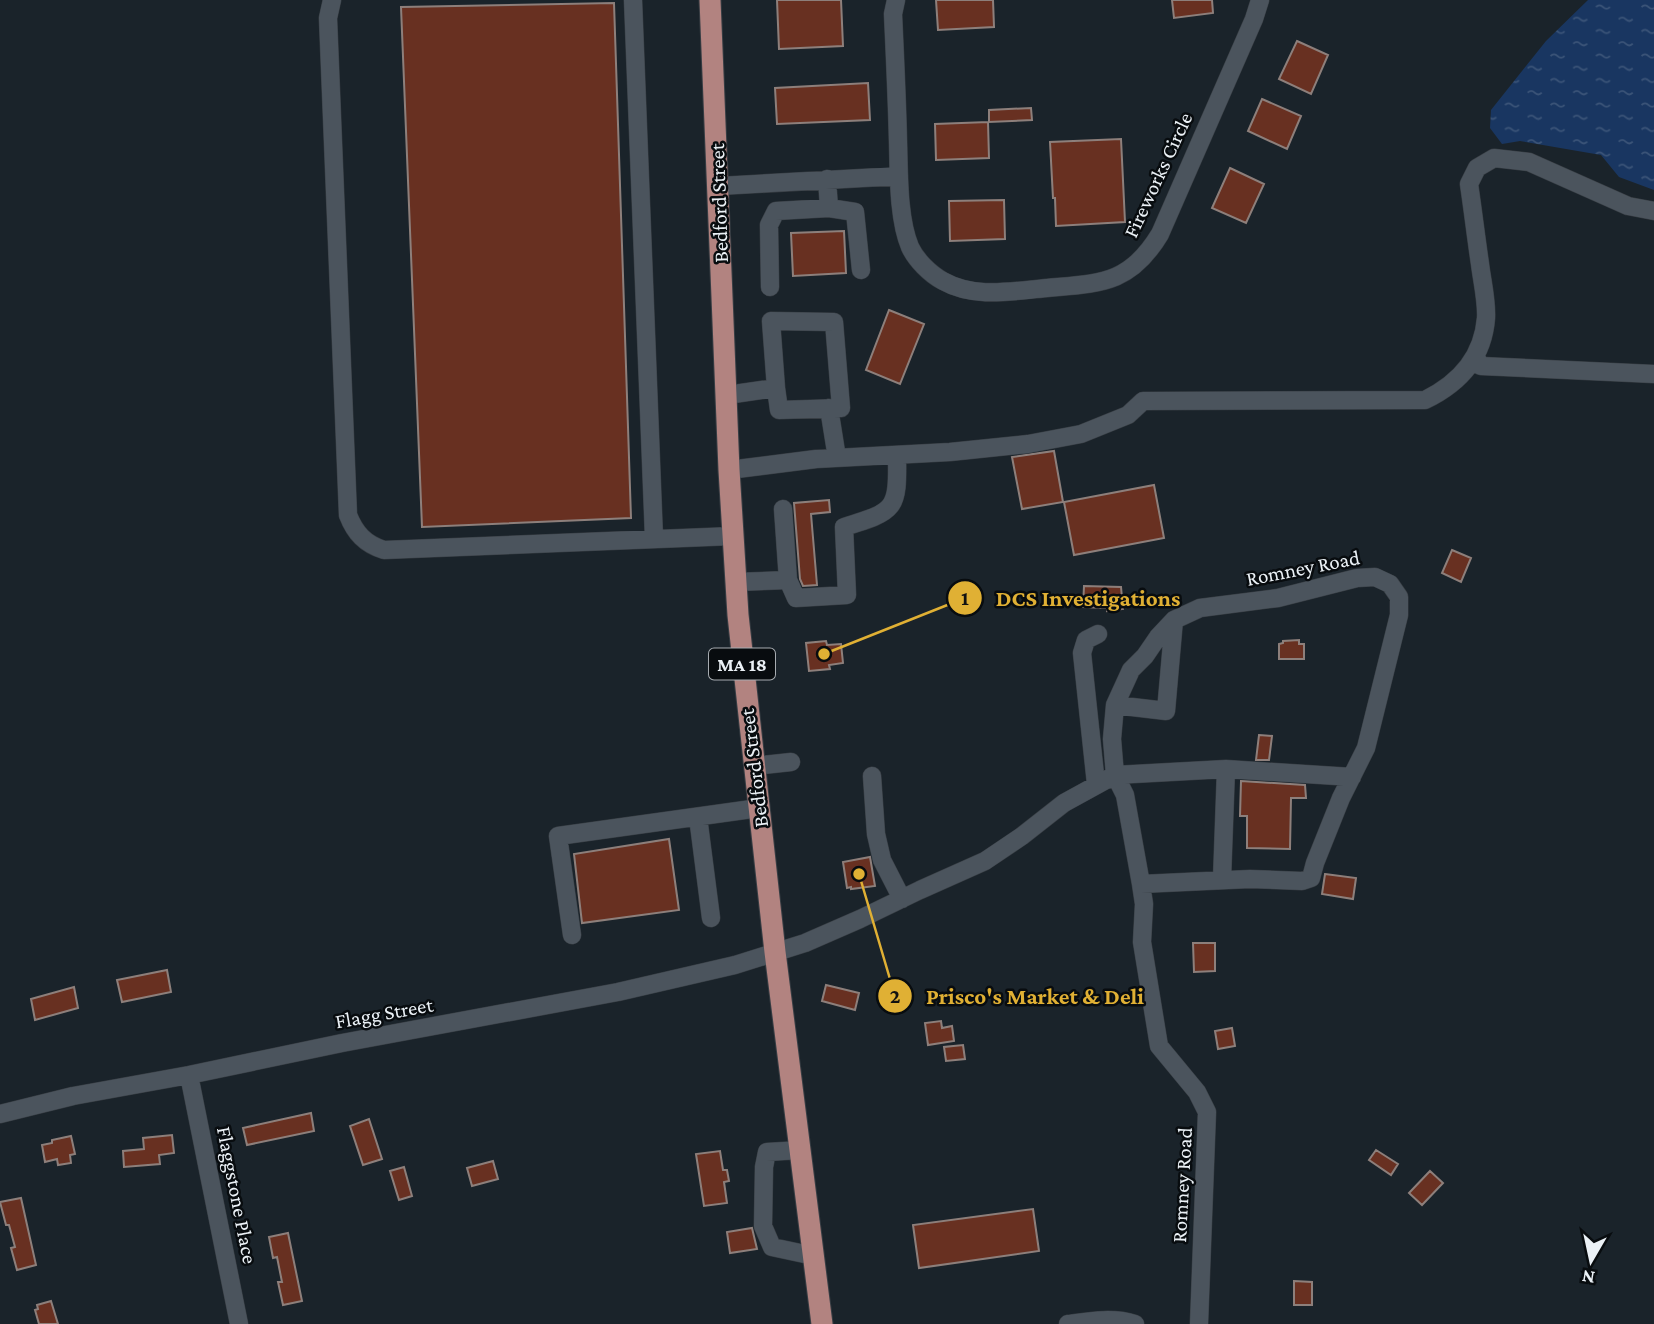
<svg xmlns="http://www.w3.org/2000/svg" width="1654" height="1324" viewBox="0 0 1654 1324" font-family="'Crimson Pro',serif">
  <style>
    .water { fill: url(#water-ripples) }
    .building { fill: #683021; stroke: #8d7f7b; stroke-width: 2 }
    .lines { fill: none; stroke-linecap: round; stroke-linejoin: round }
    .minor-casing { stroke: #383e44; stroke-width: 19 }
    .major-casing { stroke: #383e44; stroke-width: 23 }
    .minor { stroke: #4b545d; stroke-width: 18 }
    .major { stroke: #b28380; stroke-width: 21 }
    .labels { text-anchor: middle; stroke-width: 5; stroke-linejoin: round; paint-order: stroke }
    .shield { fill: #080c0f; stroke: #a7acb1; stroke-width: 2 }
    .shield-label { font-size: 19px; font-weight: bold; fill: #ebf1f6 }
    .street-label { font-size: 21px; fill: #ebf1f6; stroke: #080c0f }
    .leader { fill: none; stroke: #e0b034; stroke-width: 2.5 }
    .callout-dot { fill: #e0b034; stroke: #080c0f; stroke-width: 2.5 }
    .mark-label { font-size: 21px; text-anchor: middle; font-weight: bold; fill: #111 }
    .callout-label { font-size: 23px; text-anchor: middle; font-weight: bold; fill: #e0b034; stroke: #080c0f; stroke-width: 5; stroke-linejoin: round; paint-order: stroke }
  </style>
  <defs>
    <pattern id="water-ripples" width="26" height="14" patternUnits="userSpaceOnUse" patternTransform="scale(1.75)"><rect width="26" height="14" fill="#193661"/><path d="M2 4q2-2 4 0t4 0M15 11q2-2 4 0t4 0" fill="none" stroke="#3b5478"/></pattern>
  </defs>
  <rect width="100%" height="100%" fill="#1a232a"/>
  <path class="water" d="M1588 0H1654V190L1619 177 1601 155 1520 141 1502 144 1490 128 1491 110 1546 41Z"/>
  <path class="building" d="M777 0H841L843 46 779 49Z
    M936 0H993L994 27 938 30Z
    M1172 0H1212L1213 13 1174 18Z
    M614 3 631 518 422 527 401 7Z
    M1297 41 1328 55 1311 94 1279 79Z
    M868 83 870 120 777 124 775 88Z
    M1262 99 1301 116 1287 149 1248 131Z
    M1031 108 1032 120 989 122V110Z
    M988 122 989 158 936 160 935 124Z
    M1121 139 1125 222 1056 226 1055 198H1053L1050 142Z
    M1230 168 1264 184 1246 223 1212 208Z
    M1004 200 1005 239 950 241 949 201Z
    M844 231 846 273 793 276 791 233Z
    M889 310 924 324 900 384 866 370Z
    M1054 451 1063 502 1022 509 1012 457Z
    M1154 485 1164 538 1074 555 1064 502Z
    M829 500 830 512 811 514 817 585 803 586 800 579 794 503Z
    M1452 550 1471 558 1461 582 1442 573Z
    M1084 586 1121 587 1123 609 1107 611V608L1083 607Z
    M1299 640V644H1304V659H1279V644L1283 643V641Z
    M826 641 827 645 841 644 843 663 829 665 830 669 809 671 806 643Z
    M1259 735 1272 736 1269 760H1256Z
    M1241 781 1305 785 1306 798H1291L1290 849 1247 848V816H1240Z
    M669 839 679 910 582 923 574 854Z
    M870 857 875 886 851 889V887L847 888 843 862Z
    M1325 874 1356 878 1353 899 1322 894Z
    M1193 943H1215V971L1194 972Z
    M167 970 171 992 122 1002 117 980Z
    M826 985 859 993 855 1010 822 1001Z
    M74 987 78 1008 35 1020 31 999Z
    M941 1021 942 1028 952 1026 954 1041 928 1045 925 1023Z
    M1232 1028 1235 1046 1218 1049 1215 1031Z
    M963 1045 965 1059 946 1061 944 1047Z
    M311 1113 314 1131 247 1145 243 1128Z
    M369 1119 382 1159 363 1165 350 1126Z
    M172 1135 174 1153 159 1155 160 1164 124 1167 123 1151 144 1149 143 1138Z
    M71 1136 75 1154 70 1155 71 1163 58 1165 57 1159 45 1162 42 1145 52 1143V1140Z
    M1376 1150 1398 1164 1391 1175 1369 1160Z
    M720 1151 723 1170H727L729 1181 724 1182 727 1203 704 1206 696 1154Z
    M493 1161 498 1179 472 1186 467 1168Z
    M404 1167 412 1196 399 1200 390 1171Z
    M1430 1171 1443 1183 1422 1205 1409 1193Z
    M21 1198 36 1265 17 1270 11 1248 15 1247 9 1225H6L0 1202Z
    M1033 1209 1039 1251 919 1268 913 1225Z
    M752 1228 757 1249 730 1253 727 1232Z
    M288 1233 302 1301 283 1305 278 1282H282L277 1257 273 1258 269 1237Z
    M1294 1281 1312 1282V1305H1294Z
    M51 1301 58 1324H39L35 1310 38 1309 37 1305Z"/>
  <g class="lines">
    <defs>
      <path id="minor" d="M332 0 328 18 348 515C355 533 365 544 384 550L733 536
        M633 0 654 538
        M896 0 893 14C895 57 897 99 898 142 899 173 898 219 910 247 916 260 930 274 943 281 975 299 1012 291 1047 288 1101 283 1130 284 1160 234L1254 19 1260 0
        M719 186 899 176
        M829 208 855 212 861 270
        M770 287 769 225 776 211 829 208 827 179
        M1476 358 1481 366 1654 374
        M727 395 776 388 771 321 834 322 841 408 779 410 776 388
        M829 408 837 458
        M729 470 816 459 950 452 1028 444 1081 434 1128 415 1143 401 1425 400C1460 383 1483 357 1486 318 1487 301 1482 281 1480 264 1476 237 1473 211 1469 184L1477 168 1494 158 1529 162 1628 206 1654 211
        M788 580 796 598 847 595 844 527C896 511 898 510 897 455
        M735 582 788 580 783 509
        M1115 705 1166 711 1174 620
        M754 766 791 762
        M872 776 876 834 882 860 902 899
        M1096 784 1082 653 1086 640 1098 634
        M698 817 711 918
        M1222 879 1226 769
        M1141 884 1250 879 1302 881 1311 878 1315 863 1341 798 1366 748 1399 615V597L1390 584 1375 577 1357 578 1278 598 1200 608 1174 620 1158 637 1145 656 1131 670 1115 705 1112 739 1115 775 1125 795 1141 884 1144 904 1142 942 1159 1046 1197 1092 1207 1112 1199 1324
        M572 935 558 836 759 808
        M189 1075 239 1324
        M0 1114 73 1096 189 1075 342 1043 618 992 735 965 805 943 860 919 920 890 985 861 1022 836 1064 803 1115 775 1226 769 1352 777
        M801 1150 767 1152 764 1167 763 1226 772 1247 814 1256
        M1068 1324C1090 1321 1113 1317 1135 1324"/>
      <path id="major" d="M710 0 729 470 738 615 775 952 822 1324"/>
    </defs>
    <use href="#minor" class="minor-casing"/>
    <use href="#major" class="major-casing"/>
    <use href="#minor" class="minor"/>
    <use href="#major" class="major"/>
  </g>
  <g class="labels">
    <rect class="shield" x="709" y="648.5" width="66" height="31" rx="5"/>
    <g class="shield-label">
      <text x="742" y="671">MA 18</text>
    </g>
    <g class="street-label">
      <text transform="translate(1158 175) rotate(-65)" y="7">Fireworks Circle</text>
      <text transform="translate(719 203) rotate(-92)" y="7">Bedford Street</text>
      <text transform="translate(1303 568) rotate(-11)" y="7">Romney Road</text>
      <text transform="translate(754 768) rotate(-97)" y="7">Bedford Street</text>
      <text transform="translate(384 1013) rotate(-10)" y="7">Flagg Street</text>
      <text transform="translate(1182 1185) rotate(-87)" y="7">Romney Road</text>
      <text transform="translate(237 1195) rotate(79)" y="7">Flaggstone Place</text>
    </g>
  </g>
  <path class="leader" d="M824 654L965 598M859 874L895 996"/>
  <g class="callout-dot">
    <circle cx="824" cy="654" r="7"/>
    <circle cx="859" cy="874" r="7"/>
    <circle cx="965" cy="598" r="18"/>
    <circle cx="895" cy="996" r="18"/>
  </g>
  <g class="mark-label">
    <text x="965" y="605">1</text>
    <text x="895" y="1003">2</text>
  </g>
  <g class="callout-label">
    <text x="1088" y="606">DCS Investigations</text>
    <text x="1035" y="1004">Prisco's Market &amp; Deli</text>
  </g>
  <g transform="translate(1591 1261) rotate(189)" stroke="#080c0f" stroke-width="5" paint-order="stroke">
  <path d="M0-5L12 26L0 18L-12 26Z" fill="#ebf1f6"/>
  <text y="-10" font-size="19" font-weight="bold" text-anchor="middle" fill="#ebf1f6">N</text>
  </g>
</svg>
